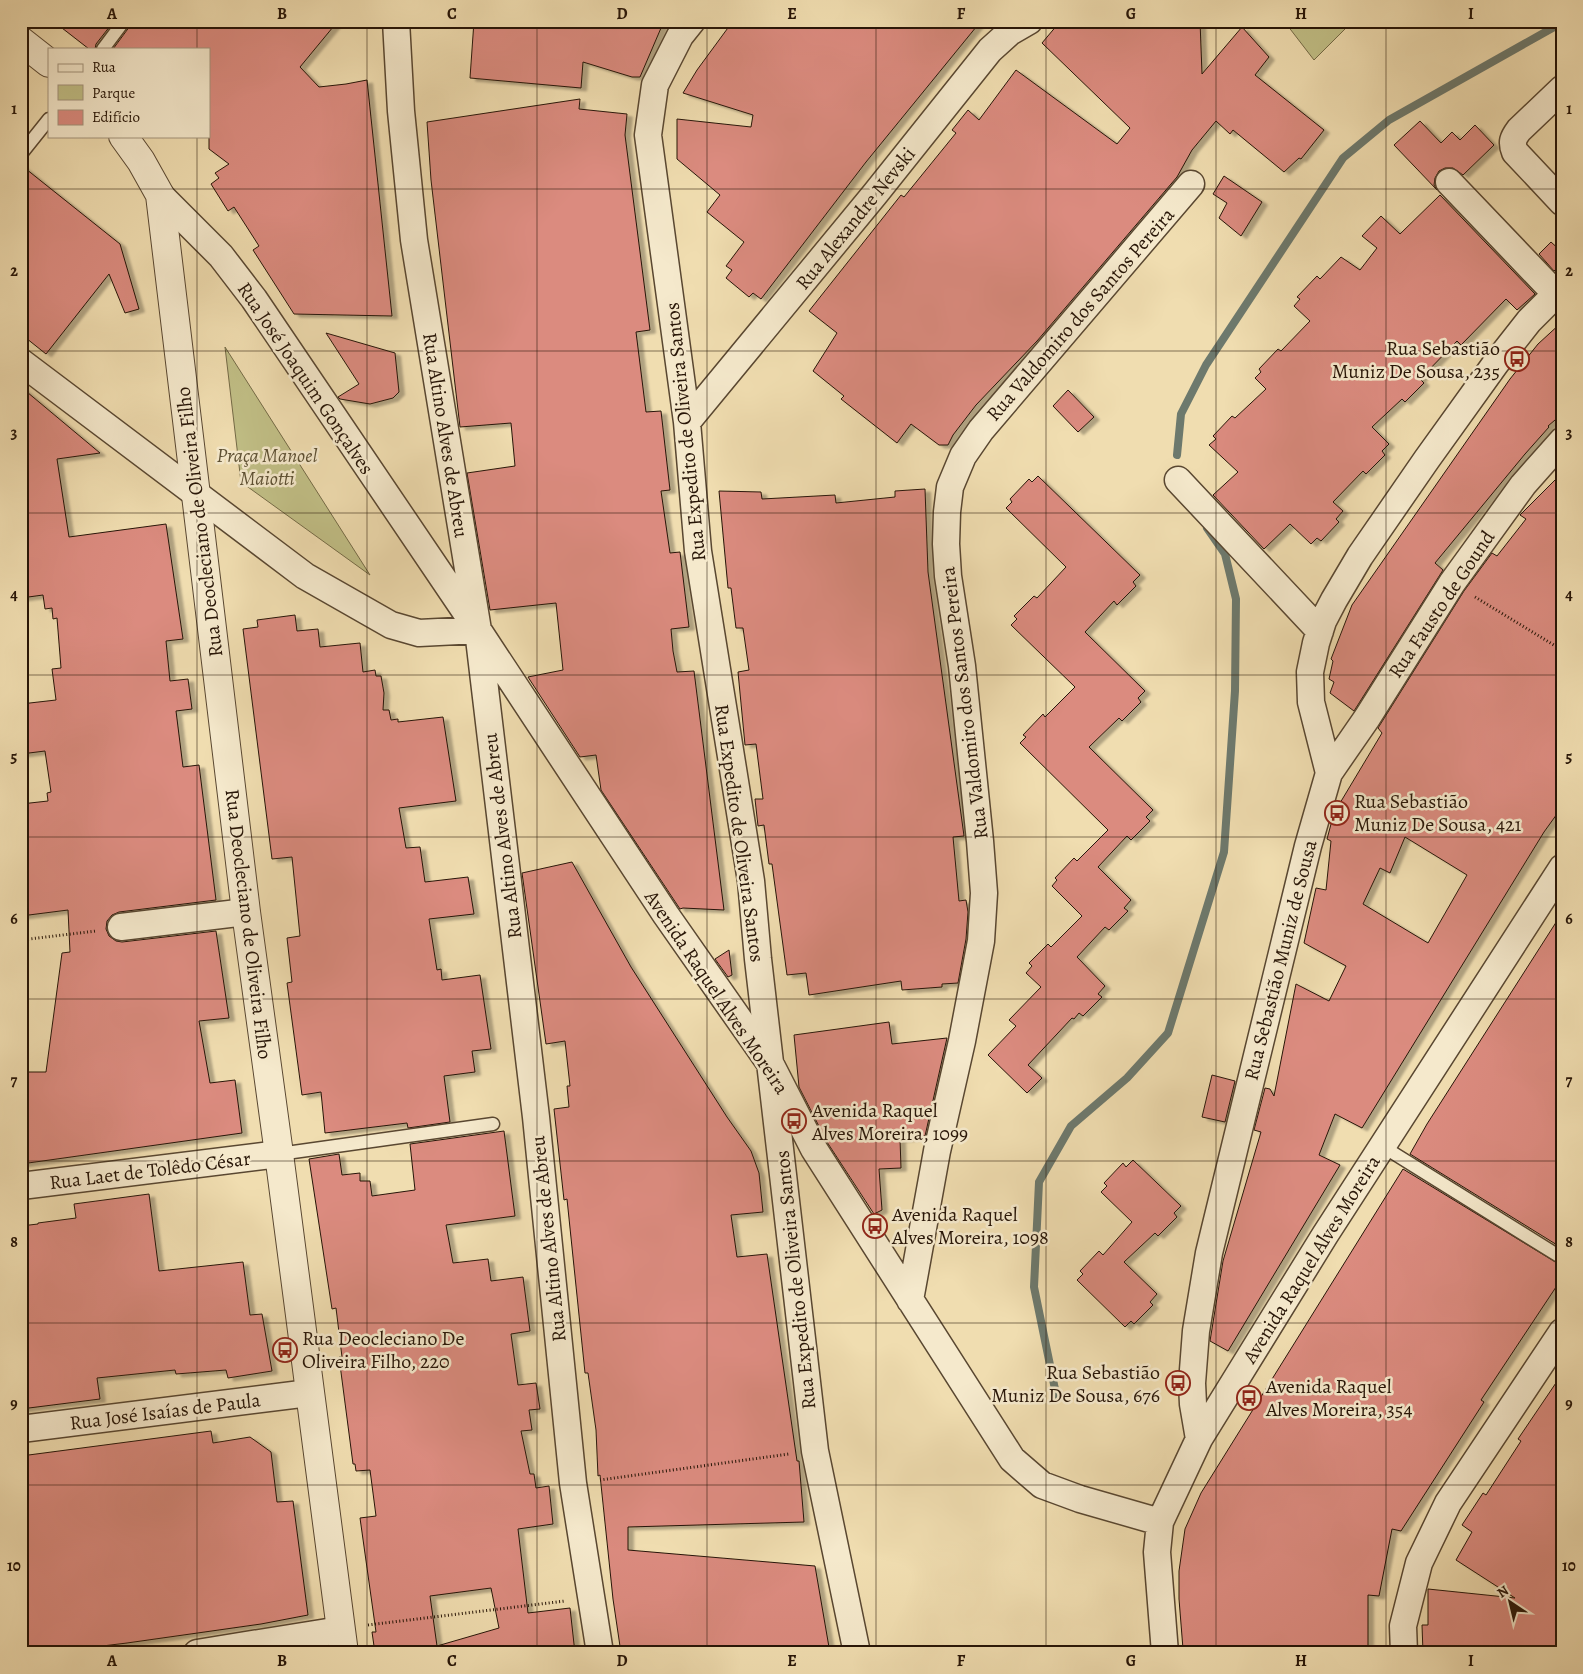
<svg xmlns="http://www.w3.org/2000/svg" width="1583" height="1674" viewBox="0 0 1583 1674" font-family="Alegreya,serif">
  <style>
    .green { fill: #c1bf86; stroke: #746a46 }
    .lines { fill: none; stroke-linecap: round; stroke-linejoin: round }
    .stream { stroke: #6d796d; stroke-width: 8 }
    .building { fill: #db8b7f; stroke: #271507; fill-rule: evenodd; filter: url(#shadow) }
    .service-casing { stroke: #594731; stroke-width: 15 }
    .minor-casing { stroke: #594731; stroke-width: 29 }
    .tertiary-casing { stroke: #594731; stroke-width: 30 }
    .path { stroke: #271507; stroke-width: 3; stroke-dasharray: 1 2.5; stroke-linecap: butt }
    .service { stroke: #f5e9cc; stroke-width: 12 }
    .minor { stroke: #f5e9cc; stroke-width: 26 }
    .tertiary { stroke: #f5e9cc; stroke-width: 28 }
    .grid { fill: none; stroke: #271507; stroke-width: 1; stroke-opacity: 0.55 }
    .labels { text-anchor: middle; stroke-width: 5; stroke-linejoin: round; paint-order: stroke }
    .street-label { font-size: 20px; fill: #271507; stroke: #f5e9cc }
    .poi-label { font-size: 20px; fill: #271507; stroke: #f5e9cc; text-anchor: start }
    .park-label { font-size: 20px; font-style: italic; fill: #5d5033; stroke: #f5e9cc }
    .neatline { fill: none; stroke: #271507; stroke-width: 2 }
    .grid-label { font-size: 16px; text-anchor: middle; font-weight: bold; fill: #271507 }
  </style>
  <defs>
    <filter id="shadow"><feDropShadow dx="5.5" dy="3" stdDeviation="1" flood-color="#0004"/></filter>
  </defs>
  <rect width="100%" height="100%" fill="#f0ddb0"/>
  <filter id="stains"><feTurbulence type="fractalNoise" baseFrequency=".004" numOctaves="4"/><feColorMatrix values="0 0 0 0 .2 0 0 0 0 .09 0 0 0 0 .02 0 0 0 .5 -.17"/></filter>
  <radialGradient id="worn" r=".72"><stop offset=".6" stop-color="#630" stop-opacity="0"/><stop offset="1" stop-color="#630" stop-opacity=".3"/></radialGradient>
  <path class="green" d="M1284 21H1353L1314 60Z
    M225 347 370 575 241 482Z"/>
  <g class="lines">
    <path class="stream" d="M1177 455 1181 414 1206 365 1343 158 1389 120 1556 26 1561 21
      M1057 1399 1034 1287 1039 1182 1071 1126 1127 1078 1168 1033 1224 852 1235 691 1236 599 1225 554 1207 528"/>
  </g>
  <path class="building" d="M53 21H114L96 44 95 49H89Z
    M132 21H338L300 67 319 87 346 84 367 80 392 316 294 314 253 250 259 246 234 207 228 211 211 184 219 178 215 173 229 164 209 149V49H113L130 26Z
    M474 21H664L640 77H632L583 62 581 88 470 78Z
    M733 21H981L866 162 761 299 753 293 749 297 726 278 732 270 726 266 744 242 707 212 720 195 677 159V119L751 127 753 115 683 93 697 70Z
    M1065 21H1200L1202 74 1242 27 1269 57 1255 75 1324 130 1301 159 1299 158 1284 172 1233 130 1230 134 1216 121 1192 150 1177 177 1037 341 976 405 953 435 948 445H939L911 424 897 443 841 399 844 396 813 371 837 333 809 311 901 195 904 197 956 133 952 130 968 110 979 120 1016 70 1117 144 1130 128 1042 43 1058 24Z
    M580 99 579 109 627 114 625 135 650 330 636 332 646 412 661 411 670 490 661 491 670 553 680 552 689 627 671 629 673 651 677 672 694 671 724 910 683 908 680 909 601 790 596 755 580 757 528 677 563 670 556 603 490 610 467 473 515 466 511 423 460 427 431 180 427 122Z
    M1420 121 1441 143 1452 132 1460 140 1475 125 1494 145 1463 175 1453 168H1445L1439 171 1435 178 1434 185 1437 190 1394 145Z
    M21 165 120 244 139 309 125 313 109 274 46 354 21 334Z
    M1224 176 1262 202 1241 236 1219 218 1227 203 1213 194Z
    M1440 195 1535 294 1517 310 1506 299 1461 345 1457 341 1420 379 1424 383 1405 402 1402 399 1372 427 1389 444 1382 451 1385 455 1366 474 1363 471 1333 502 1343 511 1336 519 1339 522 1321 541 1317 538 1311 544 1290 524 1264 549 1213 495 1238 472 1209 445 1216 439 1213 436 1232 416 1235 418 1266 389 1255 378 1261 372 1259 369 1278 349 1281 351 1310 321 1294 306 1300 299 1297 297 1317 276 1320 279 1341 257 1360 270 1377 248 1362 236 1381 216 1400 234Z
    M1551 242 1562 252V263L1554 271 1539 254Z
    M1562 322V414L1548 426 1549 427 1525 454 1435 563 1443 570 1354 711 1330 693 1334 682 1329 679 1333 661 1331 659 1352 605 1510 379 1538 344Z
    M326 333 395 353 399 392 393 398 370 404 340 399 338 397 359 384Z
    M21 387 100 453 57 459 69 537 166 524 183 639 166 641 170 681 188 679 192 709 176 711 183 767 199 765 216 900 119 912 112 915 107 921 106 929 109 936 116 941 122 942 216 931 229 1018 199 1021 210 1083 235 1080 242 1133 21 1164V1072H46L62 953 70 952 68 910 21 916V804L48 801 47 793 51 792 45 751 21 754V704L56 700 52 669 61 668 57 618 53 619 52 608 45 609 43 595 21 598Z
    M1068 390 1094 417 1078 432 1053 406Z
    M1562 473V807L1544 832 1362 1128 1335 1114 1319 1155 1340 1165 1228 1351 1210 1341 1223 1261 1261 1132 1254 1130 1265 1088 1270 1089 1274 1096 1296 984 1329 1001 1346 966 1304 943 1316 888 1326 890 1331 841 1327 839 1334 813 1382 733 1378 728 1464 591 1492 553 1497 556 1526 519 1520 515ZM1405 837 1467 875 1428 943 1363 904 1380 868 1390 873Z
    M1038 476 1140 575 1133 582 1136 586 1117 605 1114 601 1085 632 1145 691 1138 698 1141 702 1122 721 1119 718 1089 747 1153 810 1146 817 1150 821 1131 840 1127 836 1098 867 1131 900 1124 908 1128 911 1109 930 1105 927 1077 957 1105 986 1098 994 1102 997 1083 1016 1079 1013 1074 1019 1072 1018 1028 1065 1042 1078 1027 1093 988 1055 1016 1026 1009 1020 1041 987 1026 973 1032 966 1029 963 1048 944 1051 947 1082 916 1052 886 1057 880 1055 878 1074 858 1077 861 1108 830 1020 743 1026 737 1023 735 1043 714 1045 717 1075 687 1011 625 1017 619 1014 616 1034 596 1037 598 1066 567 1006 508 1012 502 1010 499 1029 479 1032 482Z
    M925 489 928 572 964 836 953 837 959 901 966 900 968 912 966 939 958 983 942 984V987L902 990 901 981 809 995 806 973 787 975 772 864H769L764 825 758 826 755 799H763L756 744 745 745 738 672 749 670 743 628H736L731 588H728L719 491 761 492 762 499 835 495 836 503 895 497V491Z
    M295 615 297 631 318 629 320 647 360 643 363 672 375 670 376 676H381L384 693 383 710H389L391 720 398 719V722L443 717 456 801 399 808 406 848 420 847 425 882 468 877 474 914 429 919 437 970 441 969 442 980 480 975 491 1049 472 1051 475 1072 444 1076 450 1122 408 1128 407 1123 325 1133 321 1092 302 1095 287 983 292 982 287 938 300 936 292 857 272 859 243 629 258 627 257 620Z
    M572 862 631 967 727 1117 751 1151 759 1173 763 1212 731 1215 737 1257 767 1254 797 1461H799L804 1522 628 1527V1550L815 1566 830 1653H621L613 1599 600 1475 598 1476 596 1430 588 1373H585L567 1199 564 1200 554 1109 569 1107 567 1086H570L565 1041 546 1044 522 873Z
    M1562 913V1248L1410 1154 1427 1124Z
    M729 950 732 975 728 977 715 959Z
    M889 1022 892 1044 947 1038 925 1136 900 1139 901 1168 879 1169 882 1210 874 1214 827 1142 799 1087 794 1035Z
    M1212 1075 1235 1081 1225 1122 1202 1117Z
    M504 1131 515 1216 446 1225 453 1263 488 1259 491 1281 523 1277 530 1331 511 1334 518 1385 536 1383 540 1409 529 1410 532 1430 521 1431 530 1474H534L536 1488 549 1486 553 1524 518 1529 528 1613 570 1608 575 1653H375L372 1632H376L360 1518 376 1516 370 1470 356 1471 355 1464H353L339 1357H342L336 1308 332 1309 309 1159 339 1154 342 1175 360 1173V1181H370L372 1196 415 1190 410 1144ZM491 1588 499 1628 437 1646 430 1596Z
    M1133 1160 1181 1206 1174 1213 1177 1217 1158 1236 1155 1233 1124 1262 1157 1294 1150 1302 1153 1305 1134 1324 1131 1321 1125 1327 1077 1280 1083 1274 1080 1271 1099 1251 1103 1255 1132 1222 1101 1192 1107 1186 1104 1183 1123 1163 1126 1167Z
    M1403 1169 1562 1266V1278L1481 1400 1484 1402 1401 1531 1392 1529 1379 1596 1368 1595V1653H1199V1649H1183L1179 1599V1571L1185 1529 1201 1493Z
    M149 1194 159 1271 243 1262 250 1315 262 1314 272 1371 228 1378 226 1370 176 1374 175 1370 97 1378 100 1399 21 1409V1226L38 1224V1223L76 1218 74 1204Z
    M1562 1374V1653H1423L1422 1625H1428V1589L1515 1598 1456 1560 1472 1532 1462 1525 1483 1493 1486 1495 1521 1441 1518 1439Z
    M211 1431 213 1443 250 1437 271 1452 277 1502 293 1501 308 1615 261 1624 127 1643 45 1653H21V1456Z"/>
  <g class="lines">
    <defs>
      <path id="service" d="M103 49 124 21
        M21 154 49 119
        M1382 1146 1562 1258
        M279 1154 493 1124"/>
      <path id="minor" d="M396 21 401 111 414 240 478 630 536 1117 573 1483 600 1653
        M692 21 680 36 655 85 648 135 687 422 698 551 751 881 758 959 815 1451 857 1653
        M1562 89 1519 130C1513 138 1511 142 1515 152L1562 202
        M1449 182 1556 294
        M160 195 221 256 254 299 478 630 666 915 771 1065 814 1149 1012 1459 1042 1485 1080 1499 1160 1522 1199 1439 1325 1235 1562 868
        M21 362 305 576 391 625 419 633 478 630
        M687 422 875 194 990 50 1010 32 1029 21
        M1178 480 1320 631
        M1329 773 1367 718 1452 583 1523 485 1562 441
        M121 927 246 912
        M21 1186 279 1154
        M910 1300 937 1151 962 1041 981 941 984 893 980 841 962 666 948 576 946 544 947 512 950 487 963 456 981 430 1191 184
        M21 1429 309 1393
        M1199 1439 1193 1404 1192 1383 1196 1331 1209 1253 1308 846 1329 773 1311 702 1310 672 1316 643 1323 621 1334 600 1360 556 1427 459 1496 363 1529 321 1562 288
        M1160 1522 1157 1552 1165 1653
        M197 1653 340 1630
        M1404 1653 1403 1626 1419 1563 1448 1503 1562 1332"/>
      <path id="tertiary" d="M21 41 49 63
        M123 136 141 161 160 195 246 912 279 1154 344 1653"/>
    </defs>
    <use href="#service" class="service-casing"/>
    <use href="#minor" class="minor-casing"/>
    <use href="#tertiary" class="tertiary-casing"/>
    <path class="path" d="M1475 597 1562 650
      M21 940 96 931
      M600 1480 789 1454
      M368 1625 565 1601"/>
    <use href="#service" class="service"/>
    <use href="#minor" class="minor"/>
    <use href="#tertiary" class="tertiary"/>
  </g>
  <path class="grid" d="M197 21V49M367 21V1653M537 21V1653M707 21V1653M876 21V1653M1046 21V1653M1216 21V1653M1386 21V1653M197 136V1653M21 189H1562M21 351H1562M21 513H1562M21 675H1562M21 837H1562M21 999H1562M21 1161H1562M21 1323H1562M21 1485H1562"/>
  <defs>
    <symbol id="bus-ring" viewBox="-11 -11 22 22"><circle r="9.5" fill="#f5e9cc" stroke="#8f2418" stroke-width="1.5"/><path d="M-5-6H5V4H4V6H2V4H-2V6H-4V4H-5ZM-3.5-4V0h7V-4ZM-3.5 1.2v1.5H-2V1.2ZM2 1.2v1.5H3.5V1.2Z" fill="#8f2418"/></symbol>
  </defs>
  <g fill-rule="evenodd">
    <use href="#bus-ring" x="1503" y="345" width="28" height="28"/>
    <use href="#bus-ring" x="1323" y="799" width="28" height="28"/>
    <use href="#bus-ring" x="780" y="1107" width="28" height="28"/>
    <use href="#bus-ring" x="861" y="1212" width="28" height="28"/>
    <use href="#bus-ring" x="271" y="1336" width="28" height="28"/>
    <use href="#bus-ring" x="1164" y="1369" width="28" height="28"/>
    <use href="#bus-ring" x="1235" y="1384" width="28" height="28"/>
  </g>
  <g class="labels">
    <g class="street-label">
      <text transform="translate(855 218) rotate(-51)" y="7">Rua Alexandre Nevski</text>
      <text transform="translate(1080 314) rotate(-49)" y="7">Rua Valdomiro dos Santos Pereira</text>
      <text transform="translate(306 378) rotate(56)" y="7">Rua José Joaquim Gonçalves</text>
      <text transform="translate(685 432) rotate(-96)" y="7">Rua Expedito de Oliveira Santos</text>
      <text transform="translate(446 435) rotate(81)" y="7">Rua Altino Alves de Abreu</text>
      <text transform="translate(199 522) rotate(-97)" y="7">Rua Deocleciano de Oliveira Filho</text>
      <text transform="translate(1441 604) rotate(-56)" y="7">Rua Fausto de Gound</text>
      <text transform="translate(964 703) rotate(-97)" y="7">Rua Valdomiro dos Santos Pereira</text>
      <text transform="translate(740 833) rotate(82)" y="7">Rua Expedito de Oliveira Santos</text>
      <text transform="translate(502 836) rotate(-97)" y="7">Rua Altino Alves de Abreu</text>
      <text transform="translate(249 924) rotate(83)" y="7">Rua Deocleciano de Oliveira Filho</text>
      <text transform="translate(1280 960) rotate(-76)" y="7">Rua Sebastião Muniz de Sousa</text>
      <text transform="translate(717 992) rotate(56)" y="7">Avenida Raquel Alves Moreira</text>
      <text transform="translate(150 1170) rotate(-7)" y="7">Rua Laet de Tolêdo César</text>
      <text transform="translate(548 1239) rotate(-96)" y="7">Rua Altino Alves de Abreu</text>
      <text transform="translate(1311 1259) rotate(-58)" y="7">Avenida Raquel Alves Moreira</text>
      <text transform="translate(795 1280) rotate(-96)" y="7">Rua Expedito de Oliveira Santos</text>
      <text transform="translate(165 1411) rotate(-7)" y="7">Rua José Isaías de Paula</text>
    </g>
    <g class="poi-label">
      <text x="1500" y="355" text-anchor="end">Rua Sebastião<tspan x="1500" dy="23">Muniz De Sousa, 235</tspan></text>
      <text x="1354" y="808">Rua Sebastião<tspan x="1354" dy="23">Muniz De Sousa, 421</tspan></text>
      <text x="812" y="1117">Avenida Raquel<tspan x="812" dy="23">Alves Moreira, 1099</tspan></text>
      <text x="892" y="1221">Avenida Raquel<tspan x="892" dy="23">Alves Moreira, 1098</tspan></text>
      <text x="302" y="1345">Rua Deocleciano De<tspan x="302" dy="23">Oliveira Filho, 220</tspan></text>
      <text x="1160" y="1379" text-anchor="end">Rua Sebastião<tspan x="1160" dy="23">Muniz De Sousa, 676</tspan></text>
      <text x="1266" y="1393">Avenida Raquel<tspan x="1266" dy="23">Alves Moreira, 354</tspan></text>
    </g>
    <g class="park-label">
      <text x="267" y="462">Praça Manoel<tspan x="267" dy="23">Maiotti</tspan></text>
    </g>
  </g>
  <rect width="1583" height="1674" fill="none" stroke="#f0ddb0" stroke-width="55"/>
  <rect x="48" y="48" width="162" height="90" fill="#f5e9cc" stroke="#a3947d"/>
  <rect x="58" y="64" width="25" height="8" fill="#f5e9cc" stroke="#a3947d"/>
  <text x="92" y="72" font-size="15" fill="#271507">Rua</text>
  <rect x="58" y="85" width="25" height="15" fill="#c1bf86" stroke="#a3947d"/>
  <text x="92" y="98" font-size="15" fill="#271507">Parque</text>
  <rect x="58" y="110" width="25" height="15" fill="#db8b7f" stroke="#a3947d"/>
  <text x="92" y="122" font-size="15" fill="#271507">Edifício</text>
  <g transform="translate(1510 1602) rotate(325)" stroke="#f5e9cc" stroke-width="4" paint-order="stroke">
  <path d="M0-4L9 19L0 12L-9 19Z" fill="#271507"/>
  <text y="-8" font-size="14" font-weight="bold" text-anchor="middle" fill="#271507">N</text>
  </g>
  <rect x="28" y="28" width="1528" height="1618" class="neatline"/>
  <g class="grid-label">
    <text x="112" y="19">A</text>
    <text x="282" y="19">B</text>
    <text x="452" y="19">C</text>
    <text x="622" y="19">D</text>
    <text x="792" y="19">E</text>
    <text x="961" y="19">F</text>
    <text x="1131" y="19">G</text>
    <text x="1301" y="19">H</text>
    <text x="1471" y="19">I</text>
    <text x="14" y="114">1</text>
    <text x="1569" y="114">1</text>
    <text x="14" y="276">2</text>
    <text x="1569" y="276">2</text>
    <text x="14" y="438">3</text>
    <text x="1569" y="438">3</text>
    <text x="14" y="600">4</text>
    <text x="1569" y="600">4</text>
    <text x="14" y="762">5</text>
    <text x="1569" y="762">5</text>
    <text x="14" y="924">6</text>
    <text x="1569" y="924">6</text>
    <text x="14" y="1086">7</text>
    <text x="1569" y="1086">7</text>
    <text x="14" y="1247">8</text>
    <text x="1569" y="1247">8</text>
    <text x="14" y="1409">9</text>
    <text x="1569" y="1409">9</text>
    <text x="14" y="1571">10</text>
    <text x="1569" y="1571">10</text>
    <text x="112" y="1666">A</text>
    <text x="282" y="1666">B</text>
    <text x="452" y="1666">C</text>
    <text x="622" y="1666">D</text>
    <text x="792" y="1666">E</text>
    <text x="961" y="1666">F</text>
    <text x="1131" y="1666">G</text>
    <text x="1301" y="1666">H</text>
    <text x="1471" y="1666">I</text>
  </g>
  <rect width="100%" height="100%" filter="url(#stains)"/>
  <rect width="100%" height="100%" fill="url(#worn)"/>
</svg>
